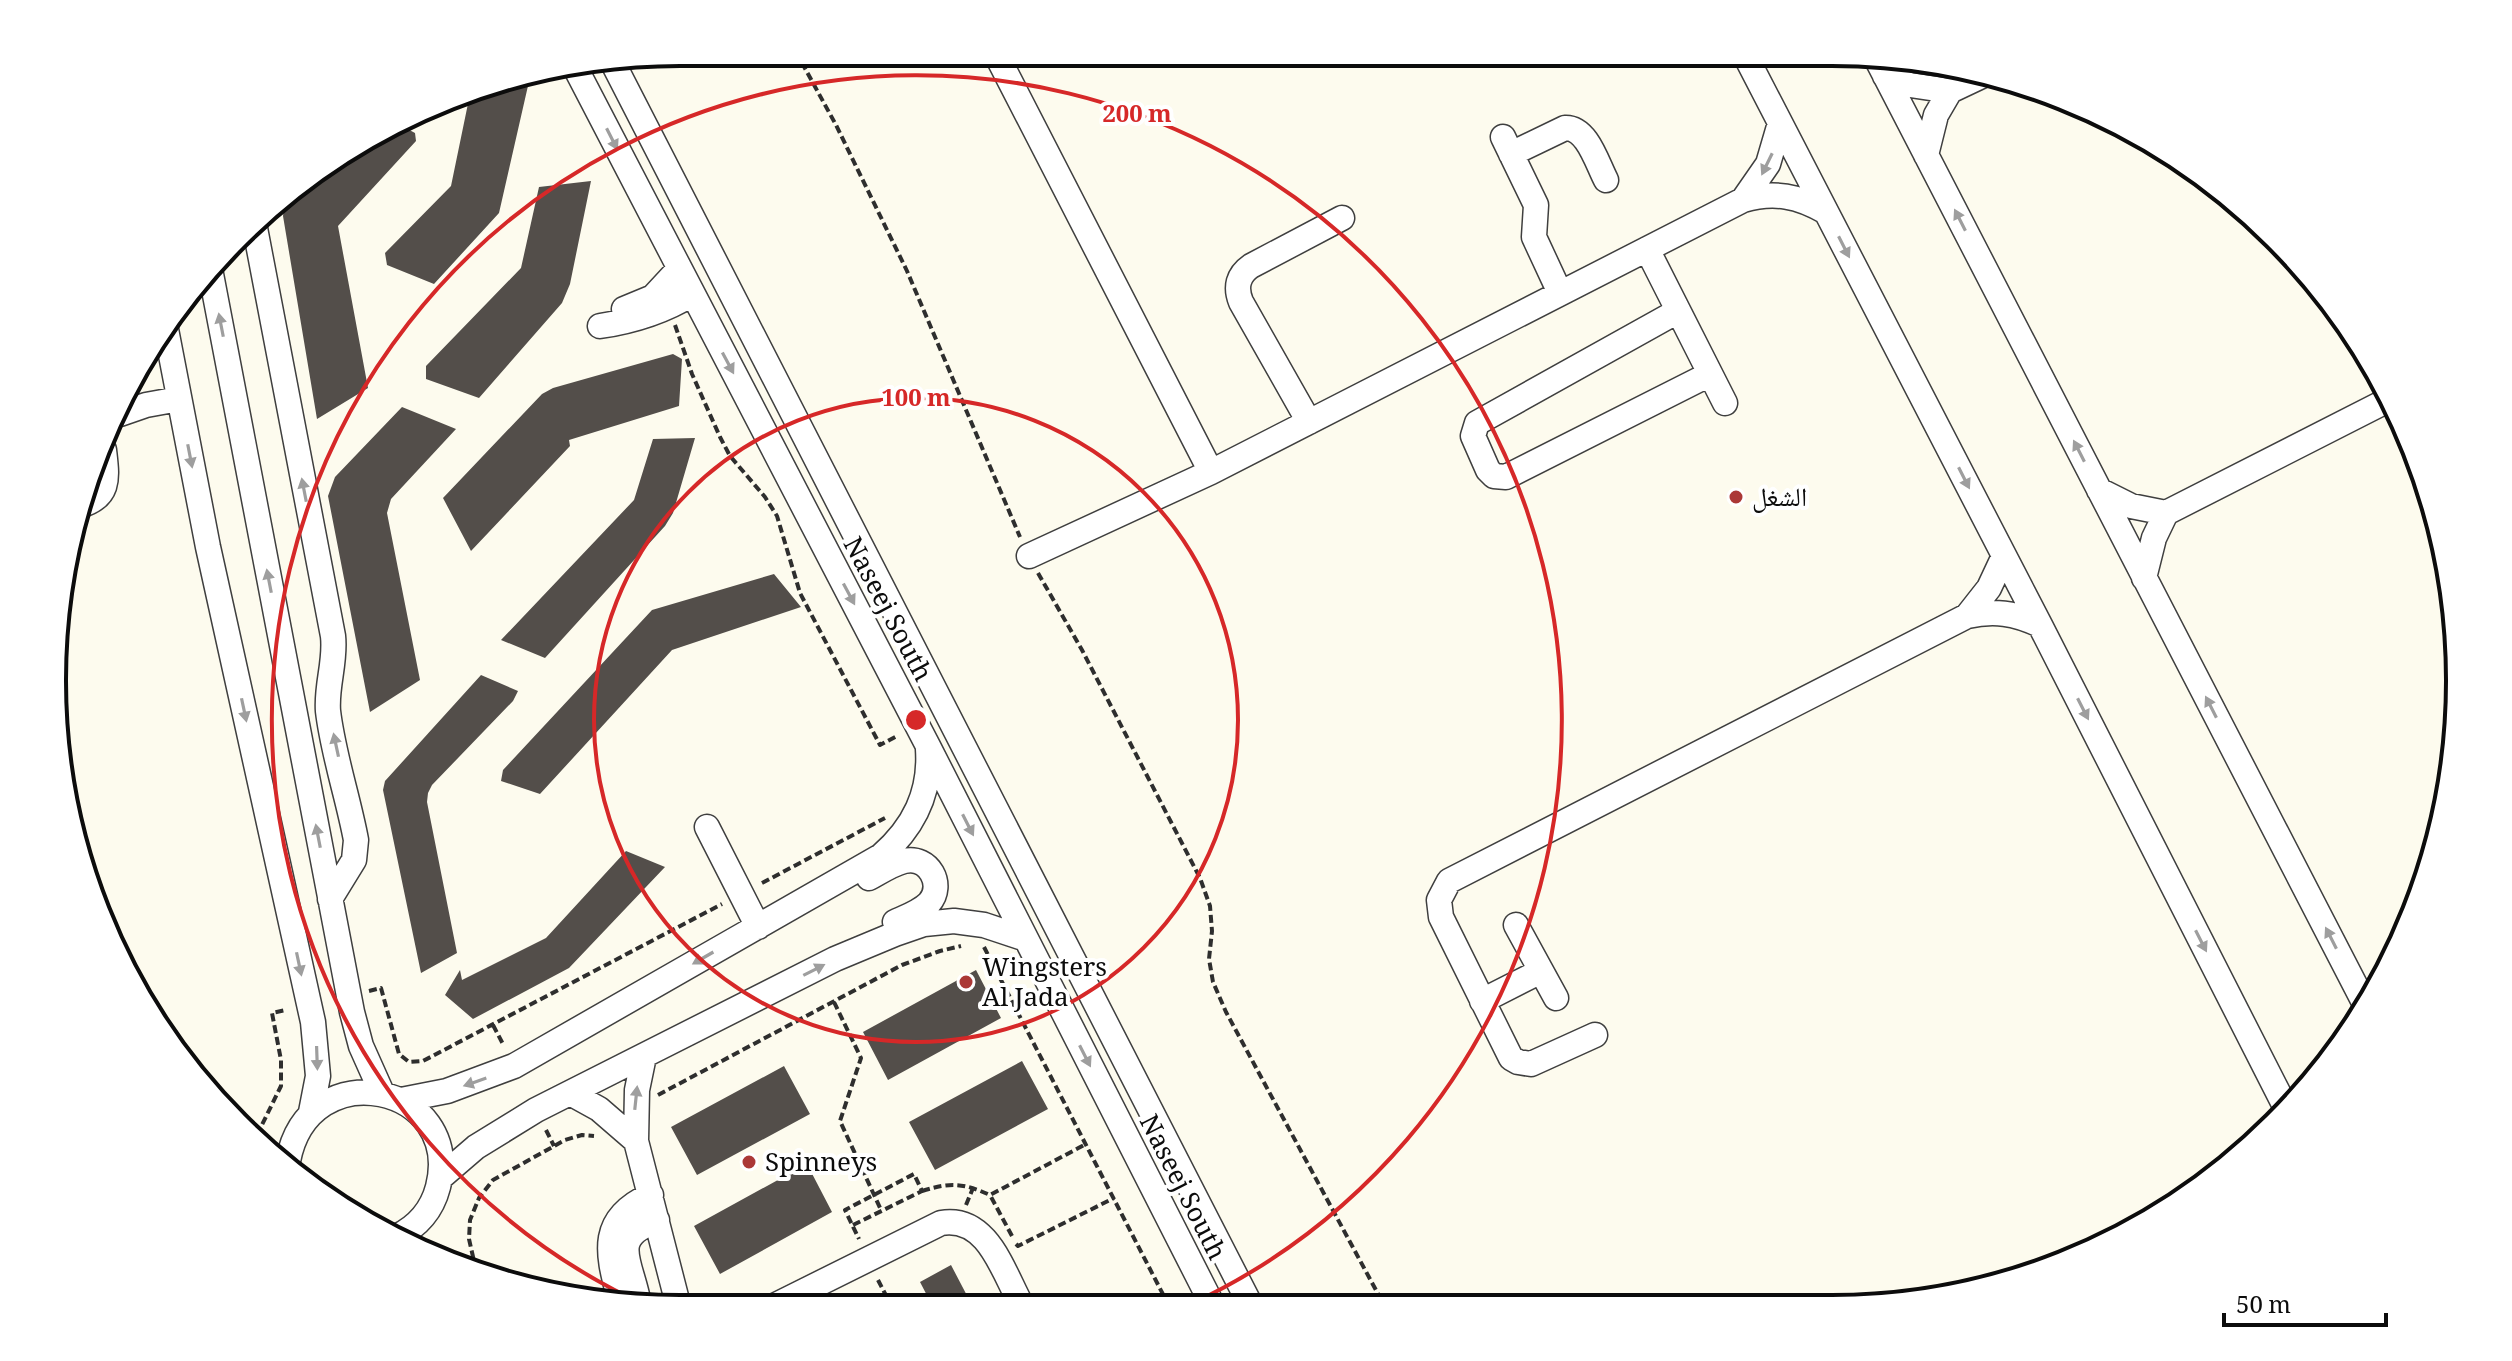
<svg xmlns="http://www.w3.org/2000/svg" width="2512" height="1361" viewBox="0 0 2512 1361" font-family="Georgia,'Noto Naskh Arabic',serif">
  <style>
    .building { fill: #534e4a }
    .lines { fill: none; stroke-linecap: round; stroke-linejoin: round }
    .minor-casing { stroke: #3f3f3f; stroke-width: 27 }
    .path { stroke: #2e2e2e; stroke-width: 4; stroke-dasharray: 8 4; stroke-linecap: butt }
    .minor { stroke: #fff; stroke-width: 24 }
    .oneway { fill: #9e9e9e }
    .ring { fill: none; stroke: #d62828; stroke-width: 4 }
    .poi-dot { fill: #ab3836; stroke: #fff; stroke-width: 3 }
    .labels { text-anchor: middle; stroke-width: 8; stroke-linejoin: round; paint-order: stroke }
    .poi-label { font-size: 26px; fill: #0c0c0c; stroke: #fff; text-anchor: start }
    .street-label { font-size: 26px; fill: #0c0c0c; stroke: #fff }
    .rim { fill: none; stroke: #0c0c0c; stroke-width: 4 }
    .centre { fill: #d62828; stroke: #fff; stroke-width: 4 }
    .ring-label { font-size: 24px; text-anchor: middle; font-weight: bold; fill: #d62828; stroke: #fff; stroke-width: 8; stroke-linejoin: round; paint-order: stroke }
  </style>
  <rect width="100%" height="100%" fill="#fdfbee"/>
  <path class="building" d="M530 77 499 213 434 284 387 265 385 253 451 186 471 89 478 86Z
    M402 126 415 133 416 141 338 226 368 388 317 419 283 216 285 200 307 177Z
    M591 181 570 284 562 303 479 398 426 379V366L521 268 539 187Z
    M673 354 682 359 679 406 569 440 570 446 471 551 443 498 542 394 553 388Z
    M402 407 456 429 391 499 387 513 420 680 370 712 328 496 335 477Z
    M695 438 673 513 665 526 545 658 501 640 634 500 653 439Z
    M774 574 801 607 672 650 540 794 501 781 503 770 652 610Z
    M481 675 518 691 513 701 432 785 428 793 427 802 457 953 421 973 383 790 385 781Z
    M626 851 665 867 569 968 473 1019 445 995 460 970 462 980 546 938Z
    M976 970 1001 1018 888 1080 863 1032Z
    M1022 1061 1048 1109 935 1170 909 1122Z
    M784 1066 810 1114 697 1175 671 1127Z
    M807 1164 832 1212 720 1274 694 1226Z
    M951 1265 973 1307H933L920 1282Z"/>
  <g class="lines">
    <defs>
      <path id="minor" d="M995 52 1211 472
        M1744 53 2040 625 2287 1110
        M1874 54 2367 1008
        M613 63 1251 1306
        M576 69 928 746 1213 1306
        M1885 76 1910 85 1950 91
        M1503 137 1536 205 1534 237 1560 293
        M1511 154 1565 128C1587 127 1597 163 1606 180
        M1926 155 1936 115 1950 91 1988 73
        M1743 200 1768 164 1780 123
        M255 228 333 636C336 662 326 685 328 711 333 754 348 797 356 840L354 860 330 899
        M1647 249 1725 403
        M211 274 352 1012 361 1046 382 1093
        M624 309 653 297 679 269
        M1678 311 1477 423 1473 436 1488 470 1494 476 1506 477 1710 374
        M165 324 208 547 313 1022 318 1076 311 1112
        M600 326C634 321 663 312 692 294
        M120 414 146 405 179 399
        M1309 422 1241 302C1235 287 1238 275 1251 266L1342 218
        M2099 490 2131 506 2166 513 2392 398
        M79 506C111 497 107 477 104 450
        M1029 556 1211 472 1743 200C1774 191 1799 196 1826 212
        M2144 578 2154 538 2166 513
        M1967 616 1989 588 2004 556
        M707 827 758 927
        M869 878C880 872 892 864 904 861 929 855 945 885 929 903 920 912 906 917 895 922
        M1516 925 1556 998
        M1482 1001 1541 971
        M1595 1035 1531 1064 1518 1062 1511 1058 1441 917 1439 900 1449 881 1967 616C1994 610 2015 613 2040 625
        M644 1056 637 1090 636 1141 679 1308
        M570 1093 599 1109 636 1141
        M401 1100 447 1091 514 1066 881 856C914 827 931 793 928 749
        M288 1161C309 1050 464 1085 438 1187 432 1210 417 1227 396 1237
        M440 1178 476 1147 536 1110 835 959 895 934 924 924 954 921 984 925 1026 939
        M637 1295C628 1256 611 1238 657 1220
        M621 1305C609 1257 595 1220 651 1195
        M772 1307 941 1223C988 1215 1003 1272 1022 1306"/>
    </defs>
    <use href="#minor" class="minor-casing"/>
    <path class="path" d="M796 52 836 125 907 271 1020 537
      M675 325 692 374 720 437 730 456 765 497 777 516 800 593 880 745 897 736
      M1038 573 1082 650 1200 878 1210 906 1212 931 1209 959 1213 982 1226 1012 1384 1305
      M762 883 885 818
      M984 947 1169 1306
      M369 991 381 988 399 1054 409 1062 423 1061 722 904
      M834 1002 861 1058 840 1121 881 1210
      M493 1025 504 1046
      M658 1095 902 965 940 951 961 946
      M546 1130 554 1146
      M257 1135 281 1086V1060L272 1013 286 1010
      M922 1191C951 1182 963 1183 990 1195
      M966 1205 973 1188
      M853 1225 922 1191 914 1174 845 1210 859 1239
      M1012 1236 990 1195 1086 1144
      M1016 1244 1018 1246 1114 1198
      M476 1270 469 1239 470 1220 479 1198 493 1180 565 1140 582 1135 594 1136
      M878 1280 892 1307"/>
    <use href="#minor" class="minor"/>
  </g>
  <defs><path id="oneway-solid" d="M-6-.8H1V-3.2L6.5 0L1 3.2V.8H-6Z" transform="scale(2)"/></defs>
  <g class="oneway">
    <use href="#oneway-solid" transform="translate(612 139) rotate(63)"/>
    <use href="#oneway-solid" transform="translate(1767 164) rotate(116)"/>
    <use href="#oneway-solid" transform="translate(1960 220) rotate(-117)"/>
    <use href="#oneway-solid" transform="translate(1844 247) rotate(63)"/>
    <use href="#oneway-solid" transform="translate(221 325) rotate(-101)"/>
    <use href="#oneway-solid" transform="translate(728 363) rotate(62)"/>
    <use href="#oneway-solid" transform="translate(2079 451) rotate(-117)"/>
    <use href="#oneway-solid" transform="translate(190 456) rotate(79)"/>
    <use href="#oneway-solid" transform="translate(1964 478) rotate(63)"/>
    <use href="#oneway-solid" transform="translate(304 490) rotate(-101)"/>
    <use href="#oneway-solid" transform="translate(269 581) rotate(-101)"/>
    <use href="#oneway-solid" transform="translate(849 594) rotate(62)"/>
    <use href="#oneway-solid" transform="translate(2211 707) rotate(-117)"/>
    <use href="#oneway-solid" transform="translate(2083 709) rotate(63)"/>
    <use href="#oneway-solid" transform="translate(244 710) rotate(78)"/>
    <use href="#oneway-solid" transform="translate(336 745) rotate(-102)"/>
    <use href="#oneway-solid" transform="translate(968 825) rotate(63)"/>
    <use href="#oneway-solid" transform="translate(318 836) rotate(-101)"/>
    <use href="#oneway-solid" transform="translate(2331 938) rotate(-117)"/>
    <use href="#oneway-solid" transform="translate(2201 941) rotate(63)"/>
    <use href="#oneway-solid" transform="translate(703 958) rotate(150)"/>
    <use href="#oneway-solid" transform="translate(299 964) rotate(78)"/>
    <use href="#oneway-solid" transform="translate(814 970) rotate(-27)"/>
    <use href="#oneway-solid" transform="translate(1085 1056) rotate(63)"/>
    <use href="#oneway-solid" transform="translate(317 1058) rotate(88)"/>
    <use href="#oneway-solid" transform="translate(475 1082) rotate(161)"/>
    <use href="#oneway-solid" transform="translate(636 1098) rotate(-84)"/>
  </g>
  <g class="ring">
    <circle cx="916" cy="720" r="322"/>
    <path d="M649 1307A645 645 0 1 1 1189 1305"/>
  </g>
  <g class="poi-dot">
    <circle cx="1736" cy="497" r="8"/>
    <circle cx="966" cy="982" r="8"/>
    <circle cx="749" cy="1162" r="8"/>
  </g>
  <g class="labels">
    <g class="poi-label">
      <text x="1752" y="506">الشغل</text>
      <text x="982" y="976">Wingsters<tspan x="982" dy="30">Al Jada</tspan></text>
      <text x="765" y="1171">Spinneys</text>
    </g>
    <g class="street-label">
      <text transform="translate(888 609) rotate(62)" y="9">Naseej South</text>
      <text transform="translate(1183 1187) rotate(63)" y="9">Naseej South</text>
    </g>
  </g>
  <path d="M0 0H2512V1361H0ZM680 66H1832A614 614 0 0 1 2446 680V681A614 614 0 0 1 1832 1295H680A614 614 0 0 1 66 681V680A614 614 0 0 1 680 66Z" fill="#fff" fill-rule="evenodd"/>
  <path class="rim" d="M680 66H1832A614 614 0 0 1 2446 680V681A614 614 0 0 1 1832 1295H680A614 614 0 0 1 66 681V680A614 614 0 0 1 680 66Z"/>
  <circle cx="916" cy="720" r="12" class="centre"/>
  <g class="ring-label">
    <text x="1137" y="122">200 m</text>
    <text x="916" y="406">100 m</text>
  </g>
  <path d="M2224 1313v12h162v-12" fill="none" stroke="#0c0c0c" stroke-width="4"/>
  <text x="2236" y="1313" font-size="24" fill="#0c0c0c" stroke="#ffffff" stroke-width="6" paint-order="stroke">50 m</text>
</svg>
